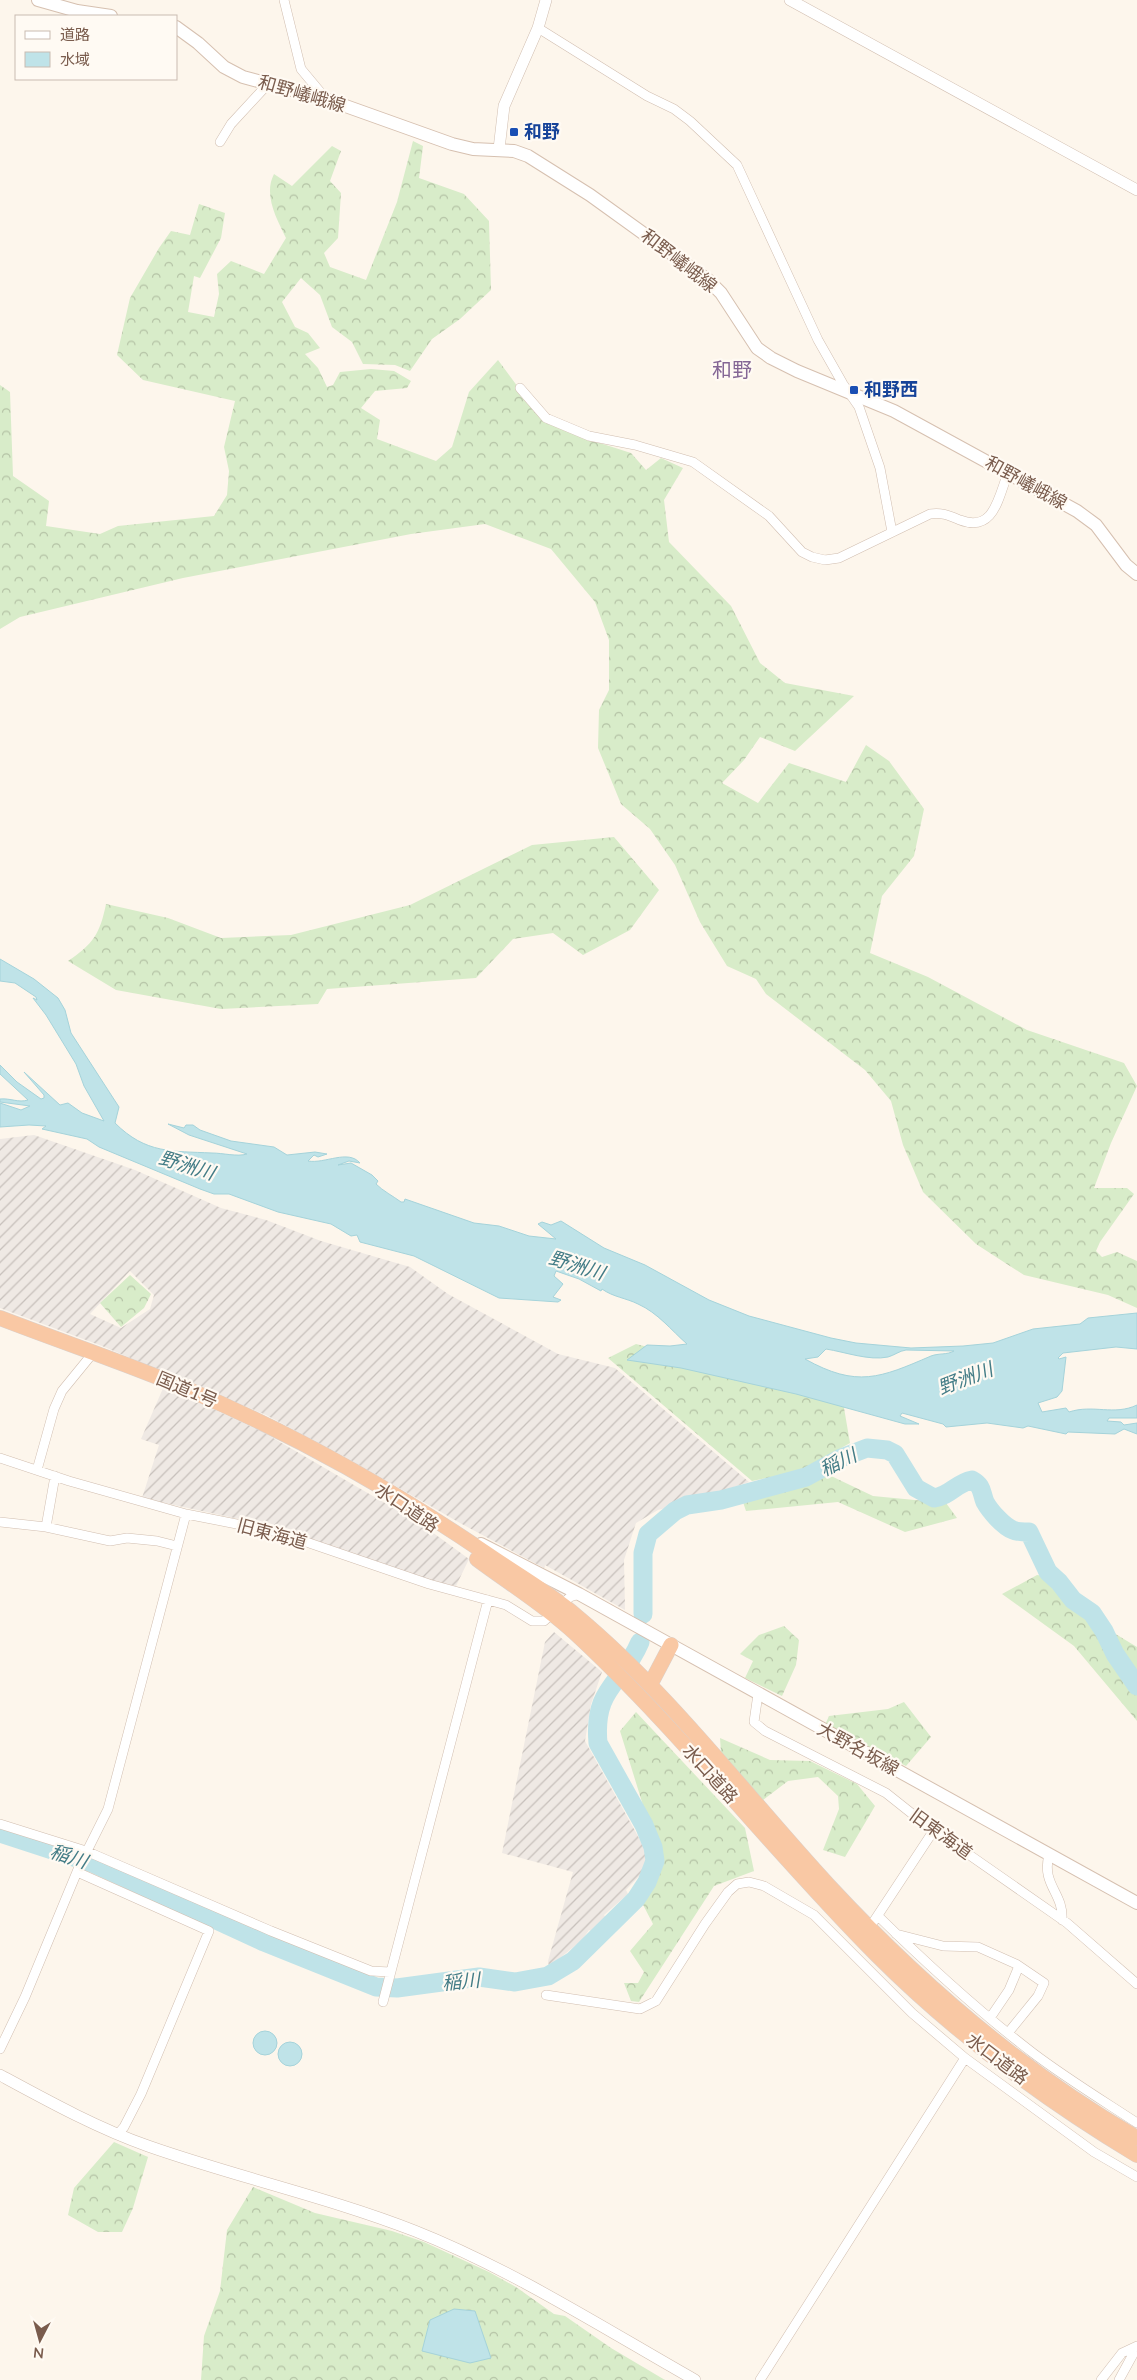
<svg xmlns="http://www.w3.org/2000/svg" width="1137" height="2380" viewBox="0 0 1137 2380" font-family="Lato,'Noto Sans JP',sans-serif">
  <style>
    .industrial { fill: url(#industrial-furrows); fill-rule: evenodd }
    .forest { fill: url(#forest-crowns) }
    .water { fill: #bfe3e8; stroke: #a5d3da; fill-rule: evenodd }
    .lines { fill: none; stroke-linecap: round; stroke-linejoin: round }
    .river { stroke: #bfe3e8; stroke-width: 19 }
    .minor-casing { stroke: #d1beb0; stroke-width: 10 }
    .tertiary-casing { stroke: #d1beb0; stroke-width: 12 }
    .secondary-casing { stroke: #d6c0b0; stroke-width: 14 }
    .trunk-casing { stroke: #dad1cd; stroke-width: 16 }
    .minor { stroke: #fff; stroke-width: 9 }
    .tertiary { stroke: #fff; stroke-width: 11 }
    .secondary { stroke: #fff; stroke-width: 12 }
    .trunk { stroke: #f9c8a4; stroke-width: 15 }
    .transit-dot { fill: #1a4fb4; stroke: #fffaf3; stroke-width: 2 }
    .labels { text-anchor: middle; stroke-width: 4.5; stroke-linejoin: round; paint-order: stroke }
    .street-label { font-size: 18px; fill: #7a5c4d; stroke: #fffaf3 }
    .transit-label { font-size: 18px; font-weight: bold; fill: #164399; stroke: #fffaf3; text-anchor: start }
    .water-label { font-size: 19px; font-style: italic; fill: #437c86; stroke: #fffaf3 }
    .quarter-label { font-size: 20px; fill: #846695; stroke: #fffaf3 }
  </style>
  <defs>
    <pattern id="industrial-furrows" width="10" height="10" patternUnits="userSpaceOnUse" patternTransform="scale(1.25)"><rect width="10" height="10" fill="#efe9e4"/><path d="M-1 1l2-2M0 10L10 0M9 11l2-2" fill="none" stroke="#c7c0bb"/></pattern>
    <pattern id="forest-crowns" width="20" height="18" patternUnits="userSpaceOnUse" patternTransform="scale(1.25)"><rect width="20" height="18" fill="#d8ecc9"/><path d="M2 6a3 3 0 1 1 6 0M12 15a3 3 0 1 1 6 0" fill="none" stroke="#b4c2a5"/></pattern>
  </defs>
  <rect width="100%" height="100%" fill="#fdf6ec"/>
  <path class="industrial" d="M34 1135 135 1170 221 1208 266 1220 321 1241 410 1267 448 1294 558 1354 615 1368 749 1482 692 1501 658 1510 636 1523 624 1560 625 1610 545 1565 544 1568 460 1523 345 1457 266 1415 102 1346 0 1308V1139ZM130 1271 154 1295 150 1309 121 1328 90 1314Z
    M164 1386 261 1431 421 1524 469 1559 456 1586 429 1581 275 1527 142 1498 159 1445 141 1439Z
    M554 1632 602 1672 591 1704 585 1741 644 1847 646 1859 644 1871 626 1890 628 1894 604 1915 606 1918 591 1931 589 1930 582 1940 549 1967 548 1961 573 1872 502 1853 545 1642Z"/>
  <path class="forest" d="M413 141 423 146 419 178 464 194 489 221 491 290 460 319 432 339 410 371 395 365 363 364 352 342 332 327 320 295 301 278 282 302 295 327 308 333 320 348 305 354 318 368 327 387 333 385 340 372 371 369 394 371 411 381 407 388 375 391 361 408 380 420 377 439 436 461 452 447 469 392 498 360 540 417 581 437 631 453 646 470 661 458 683 468 664 500 669 542 731 606 760 663 785 683 854 696 795 751 760 737 744 760 722 783 758 803 789 763 846 782 866 745 889 761 924 809 914 856 882 896 870 953 928 977 1027 1030 1124 1063 1137 1086 1111 1143 1094 1188H1127L1134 1194 1100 1242 1096 1251 1102 1257 1117 1252 1137 1261V1308L1108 1295 1024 1275 976 1244 923 1192 903 1145 891 1101 865 1070 766 994 756 979 727 966 700 922 675 865 650 829 621 804 598 748 599 710 609 690V640L595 602 551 549 485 524 411 534 183 578 20 617 0 629V385L10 392 13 476 49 501 46 526 100 534 118 526 214 516 227 495 229 471 224 447 235 401 143 380 117 355 130 298 159 248 171 231 190 235 199 204 225 213 221 238 200 278 194 276 188 312 214 317 219 294 217 274 231 261 264 274 286 238C277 219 263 195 274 174L292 186 332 146 341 151 330 181 341 193 338 238 324 253 330 267 366 280 397 202Z
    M614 837 659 890 630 930 583 955 553 933 513 939 476 978 327 989 318 1004 221 1009 116 990 68 961C93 944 100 934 106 904L168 918 221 938 291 935 410 905 532 845Z
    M130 1275 151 1294 144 1308 121 1327 100 1303Z
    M636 1344 751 1373 843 1402 850 1443 801 1471 752 1481 608 1358Z
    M829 1475 873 1496 946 1503 957 1518 905 1532 838 1502 746 1511 743 1502Z
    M1037 1575 1064 1578 1089 1618 1137 1647V1721L1074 1646 1002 1594Z
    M784 1626 799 1640 796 1665 782 1696 745 1678 753 1661 740 1654 759 1635Z
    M904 1702 931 1737 906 1766 825 1725 829 1716 888 1709Z
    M636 1712 745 1828 754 1871 714 1886 639 2002 631 2001 624 1983H638L644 1972 630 1951 653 1924 639 1897 659 1857 620 1731Z
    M720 1738 770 1760 810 1761 857 1784 875 1806 845 1857 823 1850 839 1809 838 1796 818 1777 788 1781 763 1800 721 1752Z
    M114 2142 148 2157 133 2208 122 2232H98L68 2215 74 2188Z
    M253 2187 315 2213 392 2231 424 2242 489 2272 516 2287 554 2314 565 2316 611 2348 665 2380H201L204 2336 220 2291 227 2230Z"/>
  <path class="water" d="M0 959 34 979 58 998 65 1010 71 1033 119 1107 115 1123C146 1154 172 1151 212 1153 223 1153 237 1157 247 1154L189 1135 168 1124 184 1128 186 1125H193L200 1130 231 1141 274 1147 287 1155 315 1152 327 1154 318 1157 314 1155 308 1161C325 1164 348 1149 360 1163L349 1161 338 1165 351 1163 372 1175 378 1181 376 1184C383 1191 393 1196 401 1202H404L405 1199 474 1223 499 1226 529 1236 556 1239 538 1224 542 1222 551 1225 561 1221 604 1248 645 1265 709 1300 749 1316 831 1338 856 1343 911 1348 963 1346 993 1343 1033 1329 1080 1324 1088 1318 1137 1313V1349L1116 1347 1063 1353 1058 1358 1059 1359 1066 1357 1062 1391 1057 1397 1038 1403 1042 1412 1066 1408 1069 1412C1093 1404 1114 1416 1137 1405V1418H1109L1107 1421 1121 1422 1124 1425 1137 1423V1434L1124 1429 1115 1434 1068 1432 1066 1434 1028 1426 1023 1428 987 1423 946 1427 943 1424 902 1413 900 1416 919 1424H905L796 1394 681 1368 627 1360 647 1345 670 1346 687 1344C671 1330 658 1313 638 1304 626 1298 613 1297 602 1289L601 1291 579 1279 556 1271 554 1276 563 1284 553 1297 561 1300 558 1302 499 1298 414 1256 360 1242 357 1235 351 1236 331 1224 278 1212 229 1194H214L200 1189 99 1147 87 1139 42 1129 46 1126 29 1125 0 1127V1103L21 1110 30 1106 0 1102V1099C11 1098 18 1103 28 1100L0 1074V1065L17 1082 41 1099 44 1098V1095L24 1072 60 1105 68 1103 82 1113 104 1121 84 1086 76 1064 46 1015 33 998 37 1000 36 997 15 983 0 981ZM826 1349C845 1352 869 1361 888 1357 895 1355 899 1351 906 1350L954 1351C947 1355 939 1353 931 1356 880 1378 857 1388 805 1359L818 1357Z
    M253 2043a12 12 0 1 1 24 0a12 12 0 1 1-24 0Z
    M278 2054a12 12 0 1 1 24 0a12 12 0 1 1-24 0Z
    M454 2309 475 2311 491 2358 470 2363 422 2351 430 2320Z"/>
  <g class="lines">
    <path class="river" d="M643 1614V1553L648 1534 675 1511 687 1505 721 1500 806 1477 841 1458 867 1448 887 1450 895 1454 916 1488 934 1498C950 1496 956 1483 972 1480 983 1486 981 1492 985 1502 990 1511 1003 1526 1013 1530 1017 1532 1024 1532 1029 1532L1048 1572 1059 1582 1073 1600 1092 1613 1104 1631 1115 1654 1137 1686
      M0 1833 95 1864 264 1942 376 1987 397 1988 479 1977 515 1982 548 1976 573 1961 636 1899 647 1882 655 1861 653 1847 644 1825 598 1743C593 1687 622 1685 640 1642"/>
    <defs>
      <path id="minor" d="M284 0 301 69 326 99
        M538 28 647 96 674 109 690 121 737 165 818 340 843 384 859 407 880 468 892 532
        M220 142 231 124 268 84
        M520 388 546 418 589 436 635 445 693 462 769 516 802 552 812 557 825 560 839 558 930 514C942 512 950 516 960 520 994 533 998 498 1008 473
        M0 1458 69 1481 186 1514 277 1532 429 1584 506 1605 532 1621H544L570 1597 579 1594
        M37 1470 54 1409 62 1391 93 1353
        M0 1522 46 1527 110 1541 127 1538 157 1541 177 1546
        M46 1527 55 1476
        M758 1694 754 1722 765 1731 886 1793 925 1824 1067 1923 1137 1984
        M0 1824 86 1851 271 1931 371 1971 390 1972
        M1049 1855C1041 1885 1064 1893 1062 1920
        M77 1872 209 1931 141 2094 124 2127 118 2134
        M878 1916C927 1964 978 2011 1033 2053 1066 2078 1102 2100 1137 2123
        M874 1921 934 1830
        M896 1934 943 1946 978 1947 1016 1964 1044 1983 1038 1996 1008 2033
        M546 1995 640 2009 656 2001 705 1924 728 1892 737 1884 749 1882 764 1886 814 1915 912 2013 965 2058 1094 2152 1137 2177
        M383 2002 488 1600
        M990 2018 1009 1990 1019 1966
        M0 2049 25 1997 79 1867 108 1809 186 1514
        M760 2380 965 2058
        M1101 2380 1122 2353 1137 2346
        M1119 2380 1137 2347"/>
      <path id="tertiary" d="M790 0 1137 190
        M499 149 504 106 538 28 546 0
        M0 2075C48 2101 97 2128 148 2146 236 2177 328 2197 415 2231 511 2269 605 2329 695 2380"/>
      <path id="secondary" d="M38 0 77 11 111 16
        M176 27 198 43 224 67 243 77 326 99 452 144 473 149 514 151 528 156 590 195 708 280 721 293 757 348 771 358 797 371 894 411 1077 511 1096 525 1126 565 1137 574
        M481 1544 579 1594 1137 1903"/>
      <path id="trunk" d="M0 1318C62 1342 126 1363 187 1389 292 1433 393 1490 487 1554 516 1574 548 1592 575 1615 670 1694 745 1795 829 1886 920 1984 1021 2071 1137 2138
        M477 1559C509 1583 545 1605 574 1632 683 1733 773 1851 878 1956 955 2033 1044 2099 1137 2155
        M650 1685 671 1645"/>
    </defs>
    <use href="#minor" class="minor-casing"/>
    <use href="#tertiary" class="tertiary-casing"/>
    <use href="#secondary" class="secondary-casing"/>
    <use href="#trunk" class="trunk-casing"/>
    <use href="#minor" class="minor"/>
    <use href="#tertiary" class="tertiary"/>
    <use href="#secondary" class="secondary"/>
    <use href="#trunk" class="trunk"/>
  </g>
  <g class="transit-dot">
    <rect x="509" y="127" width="10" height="10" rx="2.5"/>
    <rect x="849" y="385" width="10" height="10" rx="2.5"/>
  </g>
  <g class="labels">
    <g class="street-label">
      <text transform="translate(302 94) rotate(16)" y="6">和野嶬峨線</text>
      <text transform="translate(679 261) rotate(38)" y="6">和野嶬峨線</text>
      <text transform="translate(1026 483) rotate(29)" y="6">和野嶬峨線</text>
      <text transform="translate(187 1390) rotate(23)" y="6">国道1号</text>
      <text transform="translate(407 1508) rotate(34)" y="6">水口道路</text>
      <text transform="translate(272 1534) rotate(15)" y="6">旧東海道</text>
      <text transform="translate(858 1749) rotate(29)" y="6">大野名坂線</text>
      <text transform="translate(710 1774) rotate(48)" y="6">水口道路</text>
      <text transform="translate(941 1834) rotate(36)" y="6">旧東海道</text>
      <text transform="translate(997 2059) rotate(37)" y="6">水口道路</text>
    </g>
    <g class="transit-label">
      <text x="524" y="138">和野</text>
      <text x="864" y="396">和野西</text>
    </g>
    <g class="water-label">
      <text transform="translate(187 1165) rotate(17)" y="7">野洲川</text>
      <text transform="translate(577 1265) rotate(17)" y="7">野洲川</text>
      <text transform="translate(965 1378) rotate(-21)" y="7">野洲川</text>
      <text transform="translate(838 1462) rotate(-26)" y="7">稲川</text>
      <text transform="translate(69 1856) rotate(18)" y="7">稲川</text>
      <text transform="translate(461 1981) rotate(-5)" y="7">稲川</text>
    </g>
    <g class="quarter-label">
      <text x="732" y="377">和野</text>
    </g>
  </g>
  <rect x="15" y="15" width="162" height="65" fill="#fffaf3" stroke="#cabbb1"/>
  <rect x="25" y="31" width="25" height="8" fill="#ffffff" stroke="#cabbb1"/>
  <text x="60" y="40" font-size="15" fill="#7a5c4d">道路</text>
  <rect x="25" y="52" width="25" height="15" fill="#bfe3e8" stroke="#cabbb1"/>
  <text x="60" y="65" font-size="15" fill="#7a5c4d">水域</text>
  <g transform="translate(40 2340) rotate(186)" stroke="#fffaf3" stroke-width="4" paint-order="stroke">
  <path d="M0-4L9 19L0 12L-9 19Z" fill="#7a5c4d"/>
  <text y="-8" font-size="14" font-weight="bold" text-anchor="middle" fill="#7a5c4d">N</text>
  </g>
</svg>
